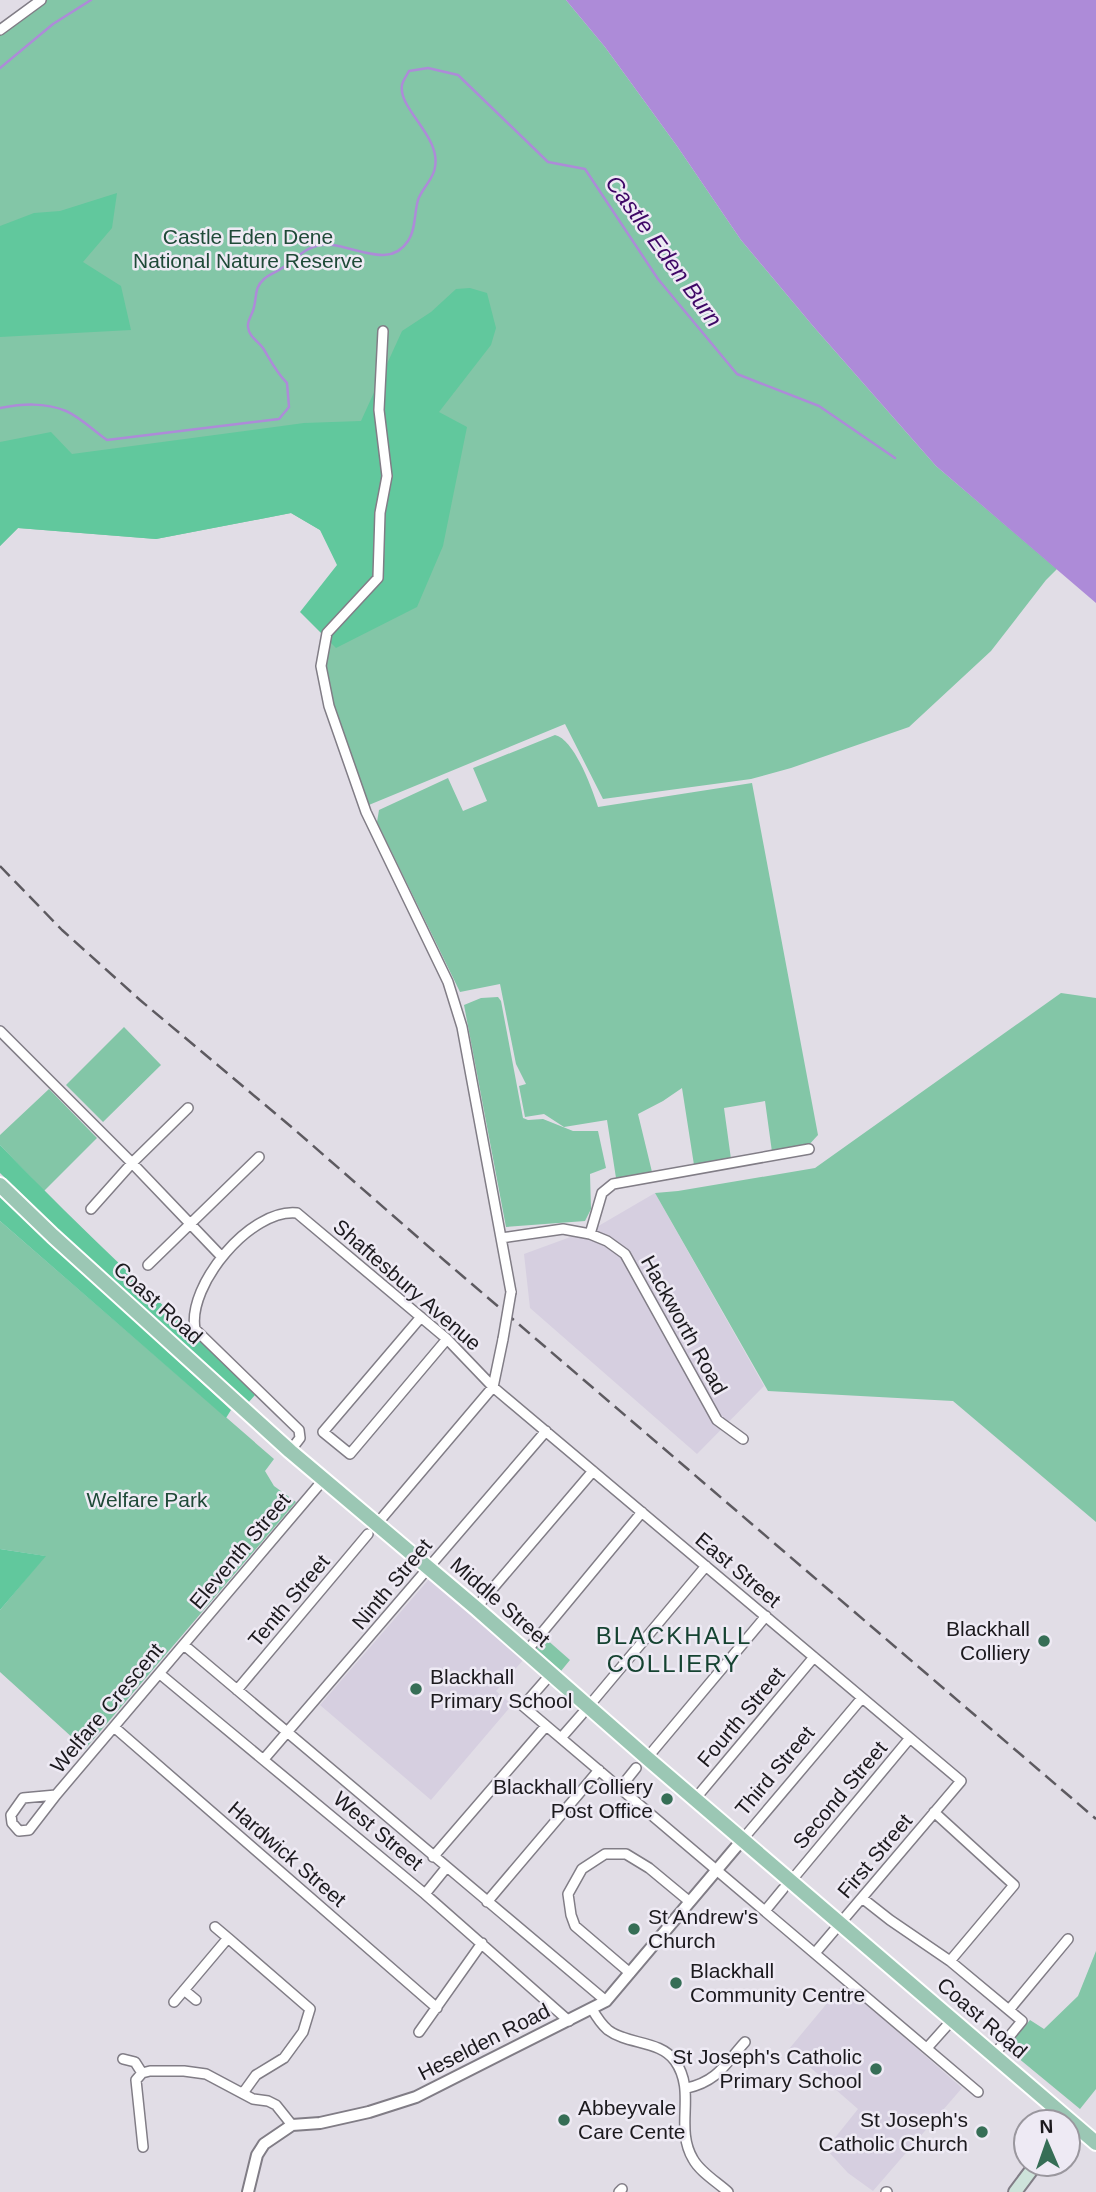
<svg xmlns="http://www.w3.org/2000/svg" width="1096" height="2192" viewBox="0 0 1096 2192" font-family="Helvetica,sans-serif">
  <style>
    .built { fill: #d6cfe0 }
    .green { fill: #83c6a7 }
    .forest { fill: #61c89d }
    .water { fill: #ad8bd8 }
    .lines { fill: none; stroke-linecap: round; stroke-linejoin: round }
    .stream { stroke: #ad8bd8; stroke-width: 2.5 }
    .minor-casing { stroke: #817d86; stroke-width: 12 }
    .tertiary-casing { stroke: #817d86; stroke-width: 14 }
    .secondary-casing { stroke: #817d86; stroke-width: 16 }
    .primary-casing { stroke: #fff; stroke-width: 18 }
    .minor { stroke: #fff; stroke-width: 9 }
    .tertiary { stroke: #fff; stroke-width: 10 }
    .secondary { stroke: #cde3da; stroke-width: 12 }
    .primary { stroke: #9bc7b4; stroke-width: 14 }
    .rail { stroke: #5d5a60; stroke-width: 2.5; stroke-dasharray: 14 7; stroke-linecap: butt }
    .minor-bridge-casing { stroke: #817d86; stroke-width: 12; stroke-linecap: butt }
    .minor-bridge { stroke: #fff; stroke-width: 9 }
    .poi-dot { fill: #366e56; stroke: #eeeaf4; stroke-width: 2.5 }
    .labels { text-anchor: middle; stroke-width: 5; stroke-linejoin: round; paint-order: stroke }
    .park-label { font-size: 21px; fill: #1f4a38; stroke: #eeeaf4 }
    .street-label { font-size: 21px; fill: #1c1a1e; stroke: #eeeaf4 }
    .poi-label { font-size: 21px; fill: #1c1a1e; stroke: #eeeaf4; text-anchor: end }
    .water-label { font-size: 23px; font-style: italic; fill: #3e0766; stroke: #eeeaf4 }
    .quarter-label { font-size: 24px; letter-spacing: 2px; fill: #154331; stroke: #eeeaf4 }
  </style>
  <rect width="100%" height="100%" fill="#e1dde6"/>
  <path class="built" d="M655 1193 764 1386 697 1454 530 1308 524 1254 595 1228Z
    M430 1578 524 1659 496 1691 512 1705 431 1800 320 1705Z
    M843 1984 962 2088 873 2191 848 2173 826 2149 858 2109 789 2049Z"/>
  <path class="green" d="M41 0H566L605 47 677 146 741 240 813 326 936 466 1057 569 1046 580 991 651 909 727 791 768 751 779 603 799 565 724 364 807 321 666 327 633 378 578 320 530 291 513 156 539 18 528 0 546V30Z
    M555 735C574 739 592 788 598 807L752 783 818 1135 806 1148 772 1152 765 1101 724 1108 731 1159 694 1165 682 1088 663 1101 638 1114 652 1172 616 1178 607 1120 564 1127 544 1114 525 1117 519 1086 526 1084 516 1064 500 984 460 992 377 822 379 810 448 778 463 811 487 801 473 768Z
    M1061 993 1096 998V1522L953 1401 768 1391 655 1193 678 1191 815 1168Z
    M498 997 501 1001 523 1118 528 1120 543 1119 573 1131H598L606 1168 590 1174 591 1209 585 1221 506 1227 464 1005 481 998Z
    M124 1027 161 1065 103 1122 66 1085Z
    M49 1089 97 1138 44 1191 0 1145V1135Z
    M0 1221 274 1459 265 1471 274 1486 296 1502 85 1749 0 1672V1610L45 1556 0 1549Z
    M545 1638 570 1660 561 1671 536 1649Z
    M1096 1951V2089L1080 2109 1006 2048 1030 2020 1044 2029 1078 1996Z"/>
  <path class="forest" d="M117 193 112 228 83 262 121 286 131 330 0 337V226L34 213 60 211Z
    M470 288 487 293 496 328 491 345 439 412 467 427 443 546 417 607 336 648 300 612 337 565 320 530 291 513 156 539 18 528 0 546V442L51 432 72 454 304 423 361 421 402 331 431 312 456 289Z
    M0 1145C82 1231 171 1311 255 1395L248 1403 122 1292 0 1173Z
    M0 1196 231 1410 226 1418 0 1221Z
    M0 1549 46 1556 0 1610Z"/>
  <path class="water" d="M566 0H1096V603L936 466 813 326 741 240 677 146 605 47Z"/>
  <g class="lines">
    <path class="stream" d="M0 68 53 24 91 0
      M0 408C22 404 44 402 66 411 80 417 94 431 107 440L279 419 289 407 287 383C276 372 271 361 263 348 258 341 249 337 248 327 247 320 253 314 254 307 257 296 254 288 264 279 269 274 277 272 282 268 293 262 301 251 313 247 341 235 386 275 408 241 416 229 414 214 418 200 422 188 434 179 435 167 441 136 398 109 402 85 403 80 407 75 409 71L428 68 458 75 548 162 585 169 658 279 737 374 819 406 895 458"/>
    <defs>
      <path id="minor" d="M0 30 41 0
        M383 331 379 410 387 476 380 513 378 578 327 633 321 666 329 706 366 812 448 982 462 1027 511 1292
        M0 1031 132 1163 221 1256
        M91 1209 132 1163 188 1108
        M590 1234 607 1241 625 1254 717 1420 743 1439
        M501 1238 563 1229 590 1234 602 1193 613 1184 809 1149
        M148 1265 259 1157
        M421 1317 323 1432 350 1454 447 1339
        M290 1451 300 1438 299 1430 195 1329C187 1285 251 1208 297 1213L447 1339 493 1387 961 1781 815 1953
        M376 1525 493 1387 503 1339
        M476 1608 593 1471
        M184 1645 606 2001
        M526 1652 642 1512
        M160 1674 425 1894 569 2021
        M551 1674 523 1706 978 2092
        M237 1690 368 1534
        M588 1707 706 1566
        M114 1727 437 2008
        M561 1738 582 1714
        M647 1758 766 1616
        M264 1759 546 1431
        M620 1788 636 1768
        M56 1795 23 1798 11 1815 12 1823 19 1831 29 1830 56 1795 324 1479
        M695 1799 814 1657
        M934 1812 1014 1885 950 1961
        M742 1840 862 1698
        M433 1857 546 1726
        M796 1875 910 1738
        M425 1894 446 1868
        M862 1898 890 1920 950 1961 1022 2021 993 2056
        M487 1902 599 1770
        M765 1911 783 1889
        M215 1927 228 1938
        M630 1973 575 1926 571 1915 568 1894 582 1869 605 1854H626L649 1868 690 1902
        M184 1990 196 2000
        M174 2002 228 1938 310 2009 303 2032 284 2058 256 2075 243 2093
        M592 2009C596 2016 601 2024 608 2030 628 2045 660 2040 675 2061 697 2092 674 2127 693 2159 700 2172 717 2182 728 2192
        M1009 2010 1068 1939
        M419 2032 482 1943
        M927 2048 952 2020
        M123 2059 135 2062 142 2073
        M687 2088C718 2081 725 2064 745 2042
        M143 2147 136 2080 142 2073 150 2071H184L206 2074 253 2099 268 2101 276 2105 292 2125
        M619 2192 622 2189
        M886 2192H887"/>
      <path id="tertiary" d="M248 2192 257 2155 264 2144 292 2125 320 2123 369 2112 416 2097 606 2001 742 1840"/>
      <path id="secondary" d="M1015 2192 1036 2164"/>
      <path id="primary" d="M0 1185 53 1236 290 1451 476 1608 647 1758 1096 2143"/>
    </defs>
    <use href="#minor" class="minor-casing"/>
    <use href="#tertiary" class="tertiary-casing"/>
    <use href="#secondary" class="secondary-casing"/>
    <use href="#primary" class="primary-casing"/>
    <use href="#minor" class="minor"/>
    <use href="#tertiary" class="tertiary"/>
    <use href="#secondary" class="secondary"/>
    <use href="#primary" class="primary"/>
    <path class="rail" d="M0 866 62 930 140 1000 295 1130 445 1261 1096 1819"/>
    <defs>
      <path id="minor-bridge" d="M503 1339 511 1292"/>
    </defs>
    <use href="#minor-bridge" class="minor-bridge-casing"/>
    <use href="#minor-bridge" class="minor-bridge"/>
  </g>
  <g class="poi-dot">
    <circle cx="1044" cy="1641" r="7"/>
    <circle cx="416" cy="1689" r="7"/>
    <circle cx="667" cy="1799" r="7"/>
    <circle cx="634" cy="1929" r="7"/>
    <circle cx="676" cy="1983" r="7"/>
    <circle cx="876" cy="2069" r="7"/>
    <circle cx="564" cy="2120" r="7"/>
    <circle cx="982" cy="2132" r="7"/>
  </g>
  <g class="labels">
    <g class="park-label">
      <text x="248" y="244">Castle Eden Dene<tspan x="248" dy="24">National Nature Reserve</tspan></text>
      <text x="147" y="1507">Welfare Park</text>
    </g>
    <g class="street-label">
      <text transform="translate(407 1285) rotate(41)" y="7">Shaftesbury Avenue</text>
      <text transform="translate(158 1303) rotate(42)" y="7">Coast Road</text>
      <text transform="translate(684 1325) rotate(61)" y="7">Hackworth Road</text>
      <text transform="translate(240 1551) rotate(-50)" y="7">Eleventh Street</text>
      <text transform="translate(738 1570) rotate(40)" y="7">East Street</text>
      <text transform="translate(392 1584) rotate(-50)" y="7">Ninth Street</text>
      <text transform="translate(289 1601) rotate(-50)" y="7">Tenth Street</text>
      <text transform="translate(500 1602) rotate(41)" y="7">Middle Street</text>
      <text transform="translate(107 1708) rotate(-50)" y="7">Welfare Crescent</text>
      <text transform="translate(741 1717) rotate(-50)" y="7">Fourth Street</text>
      <text transform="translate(775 1771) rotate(-50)" y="7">Third Street</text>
      <text transform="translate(840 1795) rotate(-50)" y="7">Second Street</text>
      <text transform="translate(378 1831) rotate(40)" y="7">West Street</text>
      <text transform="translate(287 1854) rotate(41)" y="7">Hardwick Street</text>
      <text transform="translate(875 1856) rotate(-50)" y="7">First Street</text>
      <text transform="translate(982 2018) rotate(41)" y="7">Coast Road</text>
      <text transform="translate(484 2042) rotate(-27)" y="7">Heselden Road</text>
    </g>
    <g class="poi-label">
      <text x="1030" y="1636">Blackhall<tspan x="1030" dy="24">Colliery</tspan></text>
      <text x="430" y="1684" text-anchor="start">Blackhall<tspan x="430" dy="24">Primary School</tspan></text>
      <text x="653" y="1794">Blackhall Colliery<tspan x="653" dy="24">Post Office</tspan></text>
      <text x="648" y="1924" text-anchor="start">St Andrew's<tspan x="648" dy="24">Church</tspan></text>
      <text x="690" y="1978" text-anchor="start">Blackhall<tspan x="690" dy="24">Community Centre</tspan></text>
      <text x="862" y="2064">St Joseph's Catholic<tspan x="862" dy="24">Primary School</tspan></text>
      <text x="578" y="2115" text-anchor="start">Abbeyvale<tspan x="578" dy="24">Care Cente</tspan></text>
      <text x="968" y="2127">St Joseph's<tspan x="968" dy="24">Catholic Church</tspan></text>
    </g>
    <g class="water-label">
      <text transform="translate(664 251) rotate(54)" y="8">Castle Eden Burn</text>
    </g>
    <g class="quarter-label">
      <text x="674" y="1644">BLACKHALL<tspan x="674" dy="28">COLLIERY</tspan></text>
    </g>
  </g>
  <g transform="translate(1047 2143) rotate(358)"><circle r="33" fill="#eeeaf4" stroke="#9a979e" stroke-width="2"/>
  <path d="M0-5L12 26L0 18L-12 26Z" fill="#366e56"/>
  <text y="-10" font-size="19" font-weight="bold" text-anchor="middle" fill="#1c1a1e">N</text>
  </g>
</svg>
